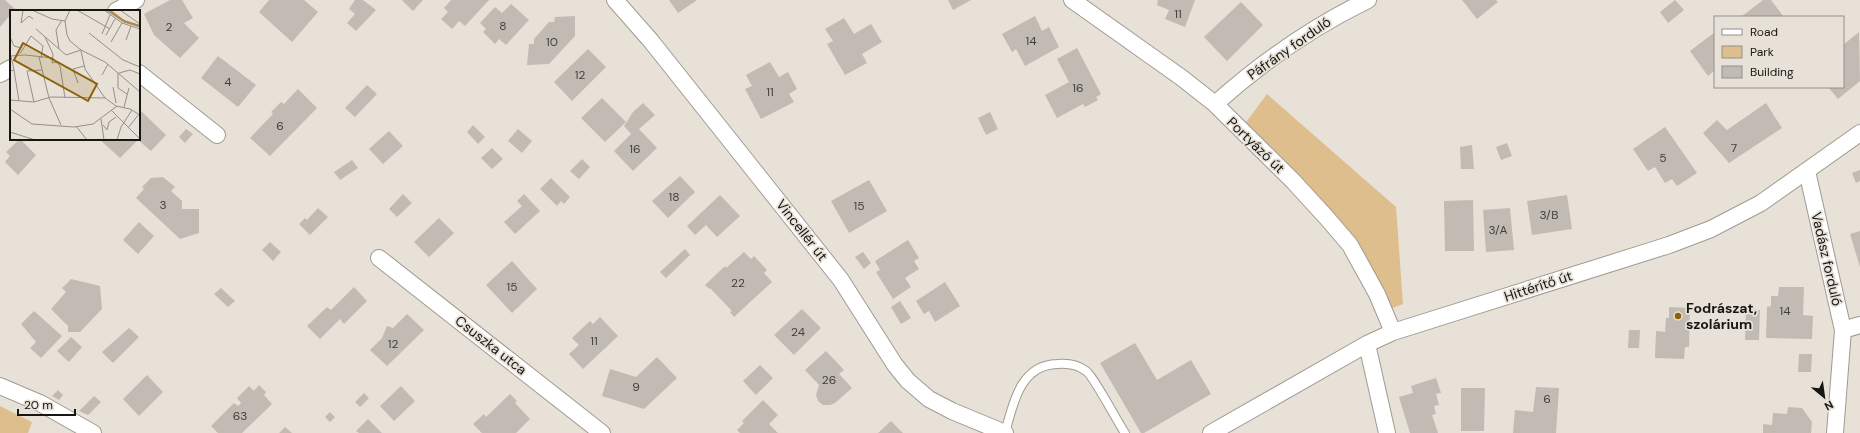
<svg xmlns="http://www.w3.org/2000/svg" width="1860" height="433" viewBox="0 0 1860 433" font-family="'DM Sans',sans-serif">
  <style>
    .green { fill: #debe8d }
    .building { fill: #c1bbb3 }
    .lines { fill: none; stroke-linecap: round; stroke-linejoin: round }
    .lane-casing { stroke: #a09b92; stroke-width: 10 }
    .street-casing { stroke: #a09b92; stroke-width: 18 }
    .lane { stroke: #fff; stroke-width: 8 }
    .street { stroke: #fff; stroke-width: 16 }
    .poi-dot { fill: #8d6106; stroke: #e7e1d8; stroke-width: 1.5 }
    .labels { text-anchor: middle; stroke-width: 3.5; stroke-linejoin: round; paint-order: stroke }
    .number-label { font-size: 12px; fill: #423f3b }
    .street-label { font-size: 14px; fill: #181613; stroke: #e7e1d8 }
    .poi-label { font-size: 14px; font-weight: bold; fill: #181613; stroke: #e7e1d8; text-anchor: start }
    .inset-river { fill: none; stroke: #b68737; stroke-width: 2 }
    .inset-road { fill: none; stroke: #949089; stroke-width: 1 }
    .view { fill: #8d6106; fill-opacity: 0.15; stroke: #8d6106; stroke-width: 2 }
    .inset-edge { fill: none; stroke: #181613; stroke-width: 2 }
  </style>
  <rect width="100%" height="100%" fill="#e7e1d8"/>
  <path class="green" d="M1267 94 1396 207 1403 304 1390 309 1367 259 1310 189 1244 125Z
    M0 406 32 422 28 433H0Z"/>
  <path class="building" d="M0 0H5L15 9 11 11V14L0 27Z
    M170 0H182L193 18 184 23 199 38 180 58 154 35 144 14Z
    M269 0H304L318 12 292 42 259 12Z
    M355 0H363L376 10 356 31 347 23 355 14 349 9Z
    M402 0H423L413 11Z
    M451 0H489L465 26 459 21 452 29 441 19 448 12 444 8Z
    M669 0H697L678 13Z
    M948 0H971L953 10Z
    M1158 0H1195L1185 27 1165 19 1169 10 1157 5Z
    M1462 0H1496L1498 2 1477 19Z
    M1675 0 1684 10 1668 23 1660 12Z
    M1763 0H1771L1784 17H1741Z
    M1241 2 1263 25 1227 61 1204 37Z
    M511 4 529 20 506 45 499 39 495 44 483 32 486 29 480 23 495 7 502 13Z
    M575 16V36L549 64 527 65 529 44H534V39L549 22H554L555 17Z
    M1035 16 1042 31 1049 27 1059 47 1025 66 1016 49 1012 52 1002 34Z
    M844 18 854 34 871 24 882 42 862 54 867 63 845 75 827 44 833 41 825 29Z
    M1715 32V70L1708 76 1690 51Z
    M1859 32 1860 81 1838 99 1828 87H1843V45Z
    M1077 48 1101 94 1096 97 1098 100 1085 107 1083 104 1057 118 1045 95 1069 82 1057 59Z
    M588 49 606 67 572 101 554 82Z
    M218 56 256 85 238 107 201 78Z
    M770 62 779 77 788 72 797 89 789 94 794 102 761 119 745 89 752 86 746 75Z
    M367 85 377 94 355 117 345 108Z
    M298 89 317 108 270 156 250 138 273 114 271 112 281 102 284 104Z
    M602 98 626 122 605 142 581 118Z
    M643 103 655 115 639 129 657 148 633 171 614 151 631 134 624 126 633 112Z
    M1766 103 1782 128 1729 163 1703 133 1717 120 1727 130Z
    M139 109 166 135 151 151 138 140 120 158 99 139H139Z
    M990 112 998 129 986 135 978 118Z
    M473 125 485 137 478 144 467 132Z
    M1665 127 1697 173 1677 186 1672 179 1665 183 1655 167 1648 171 1633 149Z
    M186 129 193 134 185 143 179 137Z
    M518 129 532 141 522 153 508 141Z
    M389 131 403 146 383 164 369 149Z
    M20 139 36 155 18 175 5 162 10 156 6 152Z
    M1507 143 1512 156 1501 160 1496 147Z
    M1472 145 1474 169H1461L1460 147Z
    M492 148 503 159 492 169 481 158Z
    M582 159 590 167 579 179 570 171Z
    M352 160 358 168 340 180 334 172Z
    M1860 170V181L1856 183 1852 173Z
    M680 176 695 192 668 218 652 201Z
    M163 177 175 187 171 191 182 201V209H199V233L180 239 136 198 144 189 142 187 151 178Z
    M551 178 570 197 564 204 561 201 557 206 540 189Z
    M869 180 887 211 849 233 831 201Z
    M403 194 412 203 397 217 389 209Z
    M524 194 540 211 515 234 504 222 522 206 517 201Z
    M720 195 740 216 717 237 706 225 695 235 687 226Z
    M1567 195 1572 229 1532 235 1527 201Z
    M1473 200 1474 251H1445L1444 201Z
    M318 208 328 217 310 235 299 224 305 218 307 220Z
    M1510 208 1514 250 1486 252 1483 210Z
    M439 218 454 233 429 257 414 242Z
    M139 222 154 236 138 254 123 240Z
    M1860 231V267L1850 234Z
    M908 240 919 258 914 261 919 269 905 278 911 287 893 299 876 272 880 270 875 261Z
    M270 242 281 252 273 261 262 250Z
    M685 249 690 255 666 278 660 272Z
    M744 252 751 259 754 256 767 270 764 273 772 282 734 317 730 312 732 311 710 288 709 289 705 285 725 266 726 268Z
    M863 252 871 263 864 269 855 257Z
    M512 261 537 289 512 313 486 285Z
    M71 279 100 286 102 309 80 332H68V326L51 309 66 292 62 288Z
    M945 282 960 306 935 322 929 311 924 314 916 301Z
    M354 287 367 301 344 324 340 319 320 339 307 326 327 307 331 310Z
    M1779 287H1804L1803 315 1813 316 1812 339 1766 338 1767 307 1771 306V296H1778Z
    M221 288 235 301 228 307 214 294Z
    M900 301 911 318 901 324 891 307Z
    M1669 307 1690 308 1689 347H1685L1684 359 1655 358 1656 331 1665 332 1666 318H1669Z
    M802 309 821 328 794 355 774 335Z
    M1746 309 1760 310 1759 340H1745Z
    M34 311 62 336 41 358 30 348 36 342 21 324Z
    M407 314 424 330 387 366 370 350 382 338 387 326 393 328Z
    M600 317 618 336 583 369 569 354 579 345 572 338 590 321 593 324Z
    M129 328 139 337 113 363 102 352Z
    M1629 330H1640L1639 348H1628Z
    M71 337 82 347 69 362 57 351Z
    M1135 343 1157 380 1191 360 1211 394 1144 433H1141L1100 363Z
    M826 351 844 370 839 374 852 388 835 403 830 405H823L818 401 816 395 819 385 805 370Z
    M1799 354H1812L1811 372H1798Z
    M657 357 677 378 644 409 602 396 610 369 636 377Z
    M760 365 773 378 756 395 743 381Z
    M147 375 163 392 139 416 123 399Z
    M1436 378 1441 393 1436 394 1439 405 1434 406 1436 414 1432 415 1438 433H1410L1399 397 1413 393 1411 386Z
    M259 385 266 392 264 395 272 404 242 433H218L211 426 234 403 238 406 241 403 237 398 249 386 254 391Z
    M401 386 415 401 394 421 380 406Z
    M1536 387 1559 388 1556 433H1513L1515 410 1533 412Z
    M1461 388H1485L1484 431H1461Z
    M58 390 63 395 59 400 52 396Z
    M364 393 369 398 360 407 355 402Z
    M510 394 517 401 515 403 530 419 516 433H482L473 424 484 414 486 417Z
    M94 396 101 402 88 415 79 411Z
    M763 400 778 415 769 424 778 433H740L737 430 744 423 742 421Z
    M1788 407 1802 408 1812 422 1811 433H1763V424L1772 425 1773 413 1787 414Z
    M330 412 335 417 330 422 325 417Z
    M368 419 382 433H359L356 431Z
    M891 421 903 433H878Z
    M285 427 292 433H279Z"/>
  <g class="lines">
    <defs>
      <path id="lane" d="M1005 433C1013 404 1020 365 1057 364 1068 363 1077 364 1086 371 1093 375 1118 423 1125 433"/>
      <path id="street" d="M615 0 651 41 841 280 895 365 908 381 929 399 952 411 1005 433
        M1072 0 1182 78 1215 104 1293 181 1326 217 1350 245 1377 294 1393 332
        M116 11 136 0
        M139 73 217 135
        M0 74 11 68
        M1215 104C1261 63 1312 27 1368 0
        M1807 171 1843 330 1835 433
        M379 258 602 433
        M1843 330 1860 325
        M1367 344 1387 433
        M0 386 40 403 93 433
        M1211 433 1367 344 1393 332 1669 245 1711 229 1761 203 1860 133"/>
    </defs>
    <use href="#lane" class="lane-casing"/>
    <use href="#street" class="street-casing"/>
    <use href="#lane" class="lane"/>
    <use href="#street" class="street"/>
  </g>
  <circle class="poi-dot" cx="1678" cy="316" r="4"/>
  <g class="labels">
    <g class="number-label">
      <text x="1178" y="18">11</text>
      <text x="503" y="30">8</text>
      <text x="169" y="31">2</text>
      <text x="1031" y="45">14</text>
      <text x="552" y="46">10</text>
      <text x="580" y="79">12</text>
      <text x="228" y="86">4</text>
      <text x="1078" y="92">16</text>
      <text x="770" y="96">11</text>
      <text x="280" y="130">6</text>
      <text x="1734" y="152">7</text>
      <text x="635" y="153">16</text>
      <text x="1663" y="162">5</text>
      <text x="674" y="201">18</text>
      <text x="163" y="209">3</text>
      <text x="859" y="210">15</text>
      <text x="1549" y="219">3/B</text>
      <text x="1498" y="234">3/A</text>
      <text x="738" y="287">22</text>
      <text x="512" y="291">15</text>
      <text x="1785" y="315">14</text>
      <text x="798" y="336">24</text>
      <text x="594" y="345">11</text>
      <text x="393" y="348">12</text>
      <text x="829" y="384">26</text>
      <text x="636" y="391">9</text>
      <text x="1547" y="403">6</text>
      <text x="240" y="420">63</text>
    </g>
    <g class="street-label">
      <text transform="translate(1289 48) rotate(-35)" y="5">Páfrány forduló</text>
      <text transform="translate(1256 145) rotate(44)" y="5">Portyázó út</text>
      <text transform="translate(802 230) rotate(52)" y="5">Vincellér út</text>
      <text transform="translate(1827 259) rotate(77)" y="5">Vadász forduló</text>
      <text transform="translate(1538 286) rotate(-18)" y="5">Hittérítő út</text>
      <text transform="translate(491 345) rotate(38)" y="5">Csuszka utca</text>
    </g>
    <g class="poi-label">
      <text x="1686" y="313">Fodrászat,<tspan x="1686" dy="16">szolárium</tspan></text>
    </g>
  </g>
  <g transform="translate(10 10)">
    <rect width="130" height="130" fill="#e7e1d8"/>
    <path class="inset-river" d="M99 0 114 11 130 16"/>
    <path class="inset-road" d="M13 0 11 13 19 6 23 9M22 0 42 9 55 11M60 0 55 11 57 25 60 31 71 40M67 0 100 19M94 0 112 13 130 19M96 0 114 12 130 17M110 0 130 14M26 19 56 45 71 40 95 52 108 63V78L117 84M79 23 113 50 130 57M92 24 100 5M96 25 105 9M0 27 4 36 11 38M35 27 43 44 42 53 47 52M116 30 121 16M101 32 112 13M49 39 46 20 52 10M71 41 75 59 95 88 106 96 120 99 130 105M10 44 21 26 33 36 31 48M0 46 15 45 43 48 50 56 55 88M1 46 4 60M29 47 39 88 51 115M0 61 4 60 9 91M108 63 130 82M109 63 120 60 130 64M92 65 98 54M68 73 63 59 74 56M103 77 106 93M0 90 24 92 41 87 95 88M24 92 17 61 32 60M114 97 119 78M0 99 22 114 64 117 83 114 107 96M101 100 130 129M91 109 94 130M93 115 97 120 99 112 106 107M66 116 77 130M118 118 129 104M0 122 25 130M107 130 111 117 122 100"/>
    <path class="view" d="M13 33 87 74 78 91 4 50Z"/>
    <rect width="130" height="130" class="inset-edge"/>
  </g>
  <rect x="1714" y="16" width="130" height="72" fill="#e7e1d8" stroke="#949089"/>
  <rect x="1722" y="29" width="20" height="6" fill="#ffffff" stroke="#949089"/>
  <text x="1750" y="36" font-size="12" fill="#181613">Road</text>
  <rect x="1722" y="46" width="20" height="12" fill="#debe8d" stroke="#949089"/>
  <text x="1750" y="56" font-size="12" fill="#181613">Park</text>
  <rect x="1722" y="66" width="20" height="12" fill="#c1bbb3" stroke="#949089"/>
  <text x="1750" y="76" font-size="12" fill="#181613">Building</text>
  <g transform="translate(1824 397) rotate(151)" stroke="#e7e1d8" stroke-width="3" paint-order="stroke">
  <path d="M0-3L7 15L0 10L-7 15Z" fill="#181613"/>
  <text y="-6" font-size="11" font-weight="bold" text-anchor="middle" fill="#181613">N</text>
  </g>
  <path d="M18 409v6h57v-6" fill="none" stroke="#181613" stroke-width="2"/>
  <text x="24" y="409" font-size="12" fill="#181613" stroke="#e7e1d8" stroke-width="3" paint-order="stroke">20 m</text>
</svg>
